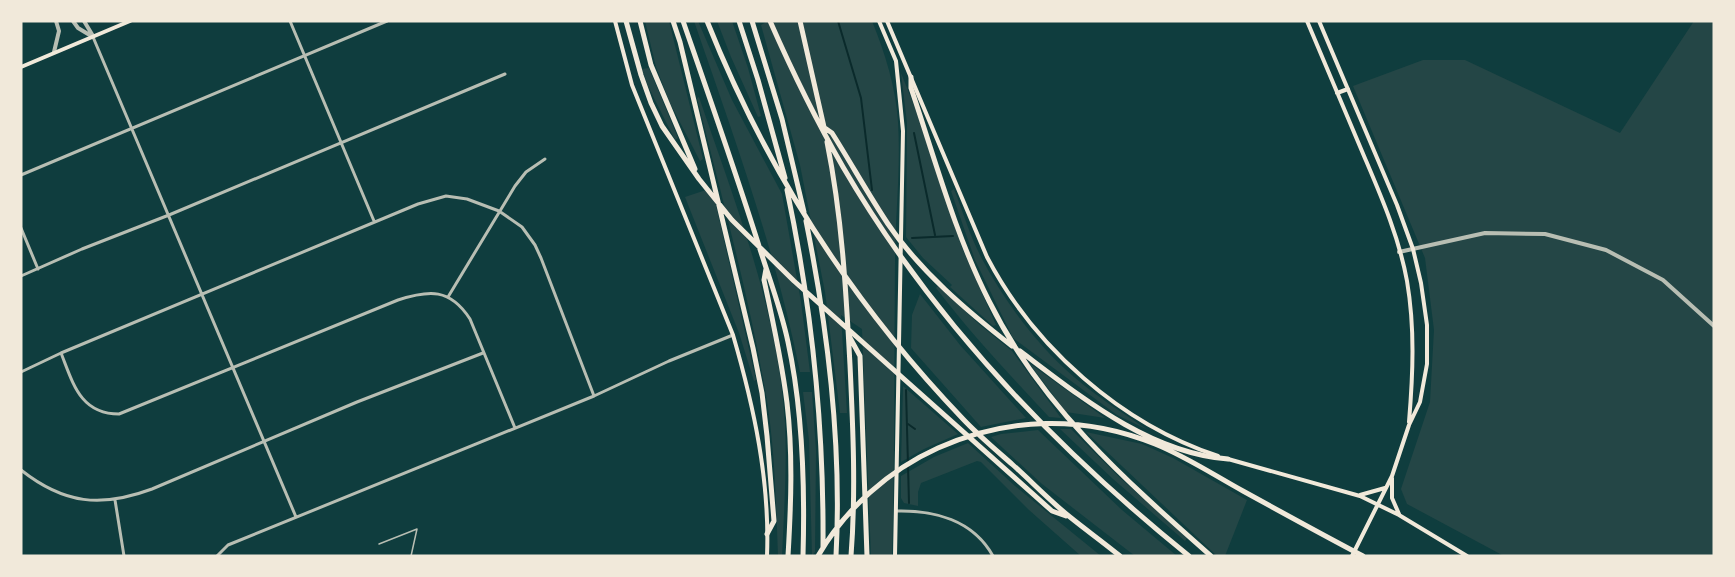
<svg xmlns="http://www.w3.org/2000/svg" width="1735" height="577" viewBox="0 0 1735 577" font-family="Jost,sans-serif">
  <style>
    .green { fill: #244646 }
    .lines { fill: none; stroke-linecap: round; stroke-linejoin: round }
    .stream { stroke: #0a2a2b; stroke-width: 2 }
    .service { stroke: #b8beb3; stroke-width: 1.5 }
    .minor { stroke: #b8beb3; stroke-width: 3 }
    .tertiary { stroke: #b8beb3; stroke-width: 4 }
    .secondary { stroke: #f1e9da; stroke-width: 4 }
    .motorway { stroke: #f1e9da; stroke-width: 5 }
  </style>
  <rect width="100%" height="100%" fill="#0f3d3e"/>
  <path class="green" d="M645 21H669L703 159 700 161 670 103 656 67Z
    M694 21H698L732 100 782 194 801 302 810 372H800C776 252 734 137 694 21Z
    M717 21H732L748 68 761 116 758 117 731 57Z
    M768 21H872C885 53 896 88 898 122 901 170 895 217 895 264 894 361 895 459 892 556H871L862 329 841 315 847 413H840L825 292 800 165 761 25Z
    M1694 21H1714V556H1504L1407 504 1401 489 1430 402 1434 330 1425 258 1353 86 1423 60H1465L1620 133Z
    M649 68 678 138 675 140 648 86 642 69Z
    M901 73 915 108 962 248 996 325 993 326 950 287 952 285 923 258 906 237 907 123Z
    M699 97C735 203 778 310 785 423 787 468 784 512 782 556H778C776 504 775 452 767 401 750 299 722 198 697 98Z
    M712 188 756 380 754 381 739 333 685 197Z
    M954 189C963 212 970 236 981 257 1004 301 1037 345 1074 377 1097 397 1123 413 1148 430L1117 415 1013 338 975 260 951 191Z
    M938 286 980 325 1012 351 1061 418 1049 417C1010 375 971 334 936 288Z
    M920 294 960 345 1026 418 981 427 911 348 912 315Z
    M1029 363 1105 418 1066 412Z
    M903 386 958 434 924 449 901 462Z
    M803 392H812L816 451 815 552 812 556 809 440Z
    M1060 429H1071L1119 477 1187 538 1185 541 1113 479Z
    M1038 430 1122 510 1177 556H1135L1042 484 991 437 1001 434Z
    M1086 432 1142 444 1173 458 1247 500 1225 556H1217Z
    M968 443 1015 486 1101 556H1081L1029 510 981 462 977 461 921 483 918 492V506L904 503 901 498V476L934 457Z"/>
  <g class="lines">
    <path class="stream" d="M838 21 861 98 872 190
      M914 133 935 235
      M912 238 953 236
      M906 390 909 503
      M908 424 915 429"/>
    <path class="service" d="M379 544 417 529 411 556"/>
    <path class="minor" d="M290 21 374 221
      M93 37 296 517
      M21 175 387 21
      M21 228 38 269
      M21 276 82 249 169 215 505 74
      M448 297 515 186 526 172 545 159
      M61 353C73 383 80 414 119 414L398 300C429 290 450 288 470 319L515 428
      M21 372 61 353 418 204 446 196 467 199 499 211 522 227 535 245 541 258 594 396
      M21 470C64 504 101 508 152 489L357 402 483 353
      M115 500 124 556
      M896 511C934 510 973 520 993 556
      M217 556 228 545 594 396 669 361 733 335"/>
    <path class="tertiary" d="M73 21 78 28 93 37
      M84 21 93 36
      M54 52 59 31 56 21
      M1399 252 1485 233 1545 234 1606 250 1663 280 1714 326"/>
    <path class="secondary" d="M615 21 632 85 733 335C754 407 770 481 767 556
      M879 21 896 61 903 131 895 556
      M887 21 987 257C1034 347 1121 424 1218 456
      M1307 21C1326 66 1345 111 1364 156 1381 196 1399 237 1407 281 1415 328 1413 374 1409 422
      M1319 21 1397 205 1413 249 1421 283 1427 325V364L1420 402 1409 425 1392 476 1352 556
      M21 67 130 21
      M1337 93 1348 89
      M1228 459 1360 496 1399 515 1467 556
      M1392 478V498L1399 514
      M1360 495 1385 488"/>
    <path class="motorway" d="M626 21 641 75 651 103 662 126 699 179 732 220 794 281 1052 511 1066 516
      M640 21 651 65 695 169
      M673 21 680 42 753 348 762 393 767 436 774 521 767 534
      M683 21C709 96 735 170 759 246 769 278 781 309 788 342 803 411 805 486 803 556
      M707 21C766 169 853 304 963 419 978 435 996 450 1013 465 1032 482 1050 501 1070 517 1086 530 1103 542 1120 556
      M739 21 758 80 785 178
      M752 21 782 119 804 212
      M770 21C792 71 816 120 843 167 931 318 1054 447 1189 556
      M800 21 824 127
      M911 77V88C935 159 955 234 989 301 1041 406 1125 480 1211 556
      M822 126 832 133C851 163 868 194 888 224 920 271 967 311 1012 346
      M827 142C842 216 846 290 850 365 853 428 856 492 851 556
      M787 190C812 308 824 426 823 547
      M806 221C828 330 842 445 836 556
      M766 269 764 280C773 321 782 362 787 403 793 454 791 505 788 556
      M849 336 860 356 867 556
      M1020 351C1081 397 1149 453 1228 459
      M818 556C845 509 889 470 938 448 1007 417 1084 415 1155 444 1185 456 1214 475 1243 491 1283 513 1323 535 1363 556"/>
  </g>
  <rect width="1735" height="577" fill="none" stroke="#f1e9da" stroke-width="45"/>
</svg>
